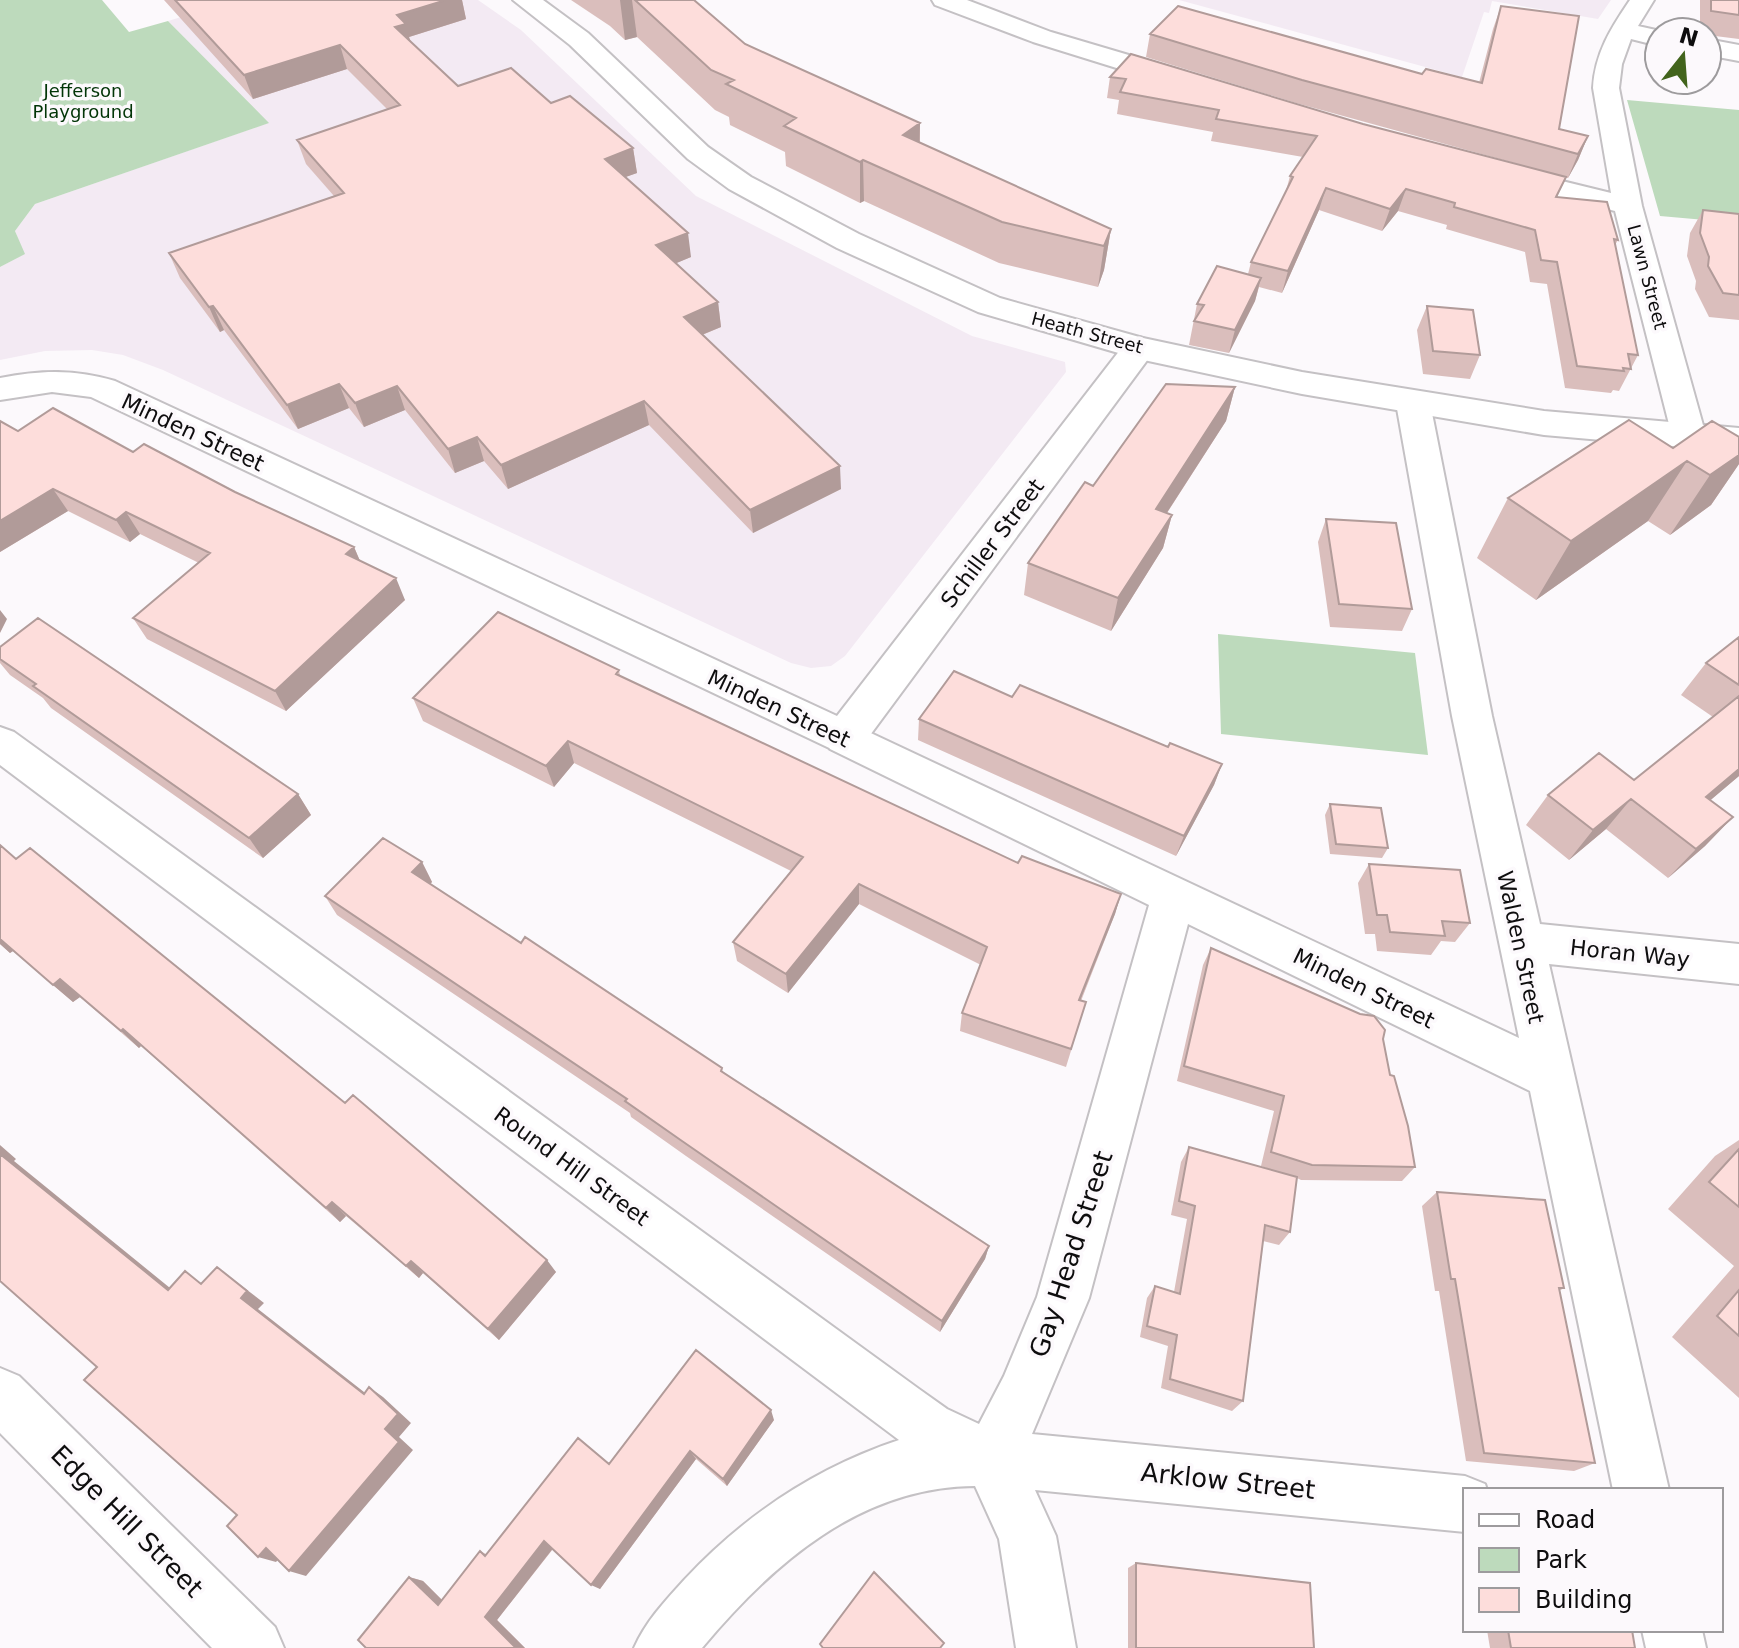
<svg xmlns="http://www.w3.org/2000/svg" width="1739" height="1648" viewBox="0 0 1739 1648" font-family="'DejaVu Sans',sans-serif">
  <style>
    .built { fill: #f3eaf3 }
    .green { fill: #bddabc }
    .lines { fill: none; stroke-linecap: round; stroke-linejoin: round }
    .minor-casing { stroke: #c4c1c4; stroke-width: 4 }
    .tertiary-casing { stroke: #c4c1c4; stroke-width: 4 }
    .secondary-casing { stroke: #c4c1c4; stroke-width: 4 }
    .minor { fill: #fff; fill-rule: evenodd }
    .tertiary { fill: #fff; fill-rule: evenodd }
    .secondary { fill: #fff; fill-rule: evenodd }
    .wall { fill: #dabebc }
    .shaded-wall { fill: #b19b99 }
    .building { fill: #fddddb; stroke: #b19b99; stroke-width: 2 }
    .labels { text-anchor: middle; stroke-width: 7; stroke-linejoin: round; paint-order: stroke }
    .far-park-label { font-size: 18px; fill: #023507; stroke: #fcf9fc }
    .far-street-label { font-size: 18px; fill: #0e0d0e; stroke: #fcf9fc }
    .street-label { font-size: 22px; fill: #0e0d0e; stroke: #fcf9fc }
    .near-street-label { font-size: 26px; fill: #0e0d0e; stroke: #fcf9fc }
  </style>
  <rect width="100%" height="100%" fill="#fcf9fc"/>
  <path class="built" d="M237 0H478L521 30 696 196 972 336 1065 362 1066 372 845 656 831 666 811 668 791 663 163 370 123 355 92 350 45 351 0 360V267L24 254 15 231 35 204 268 123 168 21Z
    M1179 0H1611L1598 19 1492 1 1489 13 1484 12 1462 77Z"/>
  <path class="green" d="M0 0H102L129 32 168 21 269 123 35 204 15 231 25 254 0 267Z
    M1627 100 1739 110V223L1660 216Z
    M1218 634 1415 653 1428 755 1221 734Z"/>
  <g class="lines">
    <defs>
      <path id="minor" d="M932 0H967L1051 32 1186 72 1190 78 1186 84H1168L1033 42 935 5Z
        M1630 0H1654L1638 26 1665 32H1659V46L1631 39 1622 64 1619 88 1642 206 1706 436 1701 444 1689 447 1677 444 1672 436 1615 211 1495 181 1491 175 1495 169 1505 167 1611 193 1593 88C1595 53 1611 28 1630 0Z
        M1707 39 1739 45V61L1707 55Z
        M1413 392 1425 395 1430 403 1492 716 1540 924 1739 944V984L1549 964 1669 1490H1613L1530 1091 1188 924 1089 1298 1032 1434 1465 1476 1485 1484 1487 1490H1465V1532L1035 1490 1056 1536 1076 1648H1016L999 1539 975 1486C860 1487 773 1563 702 1648H634C646 1621 665 1601 685 1579 745 1515 815 1468 899 1440L0 765V727L14 732 919 1389 947 1409 979 1424 1004 1376 1037 1297 1149 905 830 749 824 738 830 727 844 722 858 727 1519 1038 1452 716 1396 403 1401 395Z
        M0 1368 19 1376 275 1627 284 1648H212L0 1433Z
        M1642 1630H1702L1706 1648H1646Z"/>
      <path id="tertiary" d="M1139 337 1151 341 1156 348 1151 355 859 750 844 755 91 397 52 392 0 400V378C41 370 75 369 115 381L837 716 1127 341Z"/>
      <path id="secondary" d="M513 0H543L588 33 708 147 751 177 859 234 1000 298 1143 338 1302 372 1544 411 1739 428V452L1544 435 1302 394 1139 359 978 312 837 248 729 189 688 159 570 45Z"/>
    </defs>
    <use href="#minor" class="minor-casing"/>
    <use href="#tertiary" class="tertiary-casing"/>
    <use href="#secondary" class="secondary-casing"/>
    <use href="#minor" class="minor"/>
    <use href="#tertiary" class="tertiary"/>
    <use href="#secondary" class="secondary"/>
  </g>
  <path class="wall" d="M164 0H462L466 19 409 37 411 42 458 86 551 103 633 148 637 173 625 177 691 257 676 263 718 302 721 327 702 335 841 489 753 533 649 425 508 489 484 461 455 473 405 410 364 427 349 408 298 429 224 330 220 332 180 278 169 253 334 196 306 164 297 140 388 110 347 69 253 99Z
    M571 0H694L745 44 920 123V143L1111 229 1104 270 1098 287 999 263 864 201 860 203 786 166 785 152 730 125 729 117 715 110 637 37 625 40 610 26Z
    M1700 0H1739V39L1707 35V32H1700Z
    M1501 6 1559 129 1588 136 1578 160 1568 178H1566L1557 197 1618 240 1615 245 1638 355 1619 391 1613 390 1611 393 1565 388 1547 284 1530 282 1525 252 1446 229 1447 225 1398 211 1382 231 1319 210 1282 293 1259 287 1255 301 1229 353 1189 345 1197 304 1248 274 1251 262 1286 191 1290 176 1303 157 1211 141 1213 132 1117 114 1119 100 1107 98 1110 77 1363 124 1529 167 1296 103 1146 57 1150 34 1479 83 1493 29Z
    M1703 210 1739 214V320L1709 317 1695 289 1696 281 1687 256 1690 233Z
    M1427 306 1480 355 1470 379 1423 374 1417 330Z
    M1235 387 1226 421 1167 513 1172 515 1163 548 1111 631 1024 595 1028 563 1093 486Z
    M18 431 133 452 235 492 354 547 360 561 405 600 286 711 147 639 133 618 199 563 140 534 130 542 68 511 0 552Z
    M1739 437V464L1711 505 1670 535 1648 521 1536 600 1477 558 1508 498 1673 448Z
    M1326 519 1412 609 1402 631 1330 627 1318 542Z
    M1739 637V776L1710 800 1733 817 1705 846 1668 878 1606 829 1569 860 1526 825 1548 795 1634 780 1713 717 1681 695 1706 663Z
    M0 647 298 794 311 815 263 858 51 708 43 698 10 675 0 663Z
    M619 670 620 676 1018 863 1121 894 1115 914 1081 1001 1086 1002 1066 1067 960 1031 962 1013 981 965 859 904 788 993 737 961 733 942 791 871 574 763 554 787 423 721 413 698Z
    M1012 697 1222 764 1214 785 1176 856 918 740 919 719Z
    M1330 804 1388 848 1382 858 1330 854 1325 815Z
    M0 845 16 859 345 1103 556 1272 499 1340 423 1273 419 1278 346 1216 340 1222 141 1046 139 1048 80 997 73 1002 13 951 10 953 0 944Z
    M422 862 432 882 430 884 521 943 722 1068 723 1073 989 1246 985 1259 940 1332 686 1156 631 1117 630 1113 337 915 325 896Z
    M1369 864 1470 923 1455 942 1441 941 1431 955 1377 951 1375 934H1365L1358 883Z
    M1211 948 1360 1014 1383 1039 1390 1075 1415 1167 1402 1181 1301 1180 1297 1178 1290 1232 1279 1245 1263 1241 1243 1401 1232 1411 1161 1388 1168 1346 1140 1337 1147 1298 1155 1286 1174 1292 1187 1219 1171 1215 1181 1162 1189 1147 1278 1172 1261 1166 1274 1111 1177 1081 1203 965Z
    M1739 1140V1398L1672 1337 1734 1266 1668 1209 1715 1156Z
    M1437 1192 1564 1288 1559 1291 1595 1463 1574 1471 1466 1461 1439 1291H1435L1422 1206Z
    M774 1420 727 1486 696 1459 600 1589 553 1549 497 1620 525 1648H366L409 1577 423 1581 442 1600 480 1551 486 1554 609 1464Z
    M1136 1563 1314 1648H1128V1568Z
    M1487 1630H1632L1635 1648H1490Z"/>
  <path class="shaded-wall" d="M446 0H462L466 19 409 37 412 47 395 27 397 15Z
    M620 0H632L637 37 625 40Z
    M340 45 347 69 253 99 244 75Z
    M920 123 919 164 903 135Z
    M1588 136 1578 160 1568 178 1578 154Z
    M633 148 637 173 609 183 605 159Z
    M863 160 864 201 860 203V162Z
    M1326 188 1319 210 1282 293 1288 271Z
    M1406 189 1398 211 1382 231 1390 209Z
    M1111 229 1104 270 1098 287 1104 246Z
    M688 233 691 257 660 270 656 245Z
    M1261 278 1255 301 1229 353 1235 330Z
    M718 302 721 327 687 341 684 317Z
    M213 306 224 330 220 332 209 307Z
    M339 384 349 408 298 429 287 405Z
    M397 386 405 410 364 427 355 403Z
    M1235 387 1226 421 1148 542 1156 509Z
    M644 401 649 425 508 489 501 465Z
    M477 437 484 461 455 473 448 449Z
    M1739 455V464L1711 505 1670 535 1710 475Z
    M1687 461 1648 521 1536 600 1571 541Z
    M840 466 841 489 753 533 750 510Z
    M53 489 68 511 0 552V521Z
    M126 512 140 534 130 542 116 520Z
    M1172 515 1163 548 1111 631 1118 598Z
    M354 547 363 568 346 554Z
    M396 578 405 600 286 711 275 691Z
    M0 610 7 619 0 633Z
    M568 741 574 763 554 787 546 766Z
    M1222 764 1214 785 1176 856 1184 836Z
    M1739 769V776L1679 827 1706 797Z
    M298 794 311 815 263 858 249 838Z
    M1631 799 1606 829 1569 860 1593 830Z
    M1733 817 1705 846 1668 878 1696 849Z
    M422 862 432 882 423 891 412 872Z
    M859 884V904L788 993 786 974Z
    M1121 894 1115 914 1073 1018 1079 1000Z
    M0 939 13 951 10 953 0 944Z
    M60 979 80 997 73 1002 53 985Z
    M123 1029 141 1046 139 1048 121 1031Z
    M0 1145 16 1159 14 1161 186 1301 168 1290 0 1154Z
    M332 1202 346 1216 340 1222 326 1208Z
    M989 1246 985 1259 940 1332 942 1321Z
    M547 1260 556 1272 499 1340 488 1329Z
    M411 1261 423 1273 419 1278 406 1266Z
    M217 1267 264 1303 258 1309 378 1403 364 1394 241 1298Z
    M369 1387 383 1397 411 1423 399 1437 413 1450 306 1576 289 1571Z
    M771 1410 774 1420 727 1486 723 1479Z
    M690 1451 696 1459 600 1589 591 1585Z
    M544 1541 554 1547 497 1620 525 1648H516L485 1617Z
    M266 1548 284 1553 276 1562 258 1557Z
    M409 1577 423 1581 451 1609 438 1605Z"/>
  <path class="building" d="M175 0H446L397 15 406 24 395 27 458 86 511 68 551 103 570 96 633 148 605 159 688 233 656 245 718 302 684 317 840 466 750 510 644 401 501 465 477 437 448 449 397 386 355 403 339 384 287 405 213 306 209 307 169 253 344 193 297 140 400 105 340 45 244 75Z
    M635 0H694L745 44 920 123 903 135 1111 229 1104 246 1002 222 863 160 860 162 784 126 796 118 726 84 734 80 711 70Z
    M1711 0H1739V15L1711 11Z
    M1178 6 1422 74 1426 69 1482 83 1501 6 1579 16 1559 129 1588 136 1578 154 1302 80 1150 34Z
    M1131 54 1363 124 1566 177 1556 197 1607 202 1618 240 1614 239 1638 355 1628 354 1631 369 1623 368 1624 371 1577 366 1557 262 1541 260 1535 230 1454 207 1455 203 1406 189 1390 209 1326 188 1288 271 1251 262 1293 177 1290 176 1317 136 1216 119 1219 110 1120 92 1126 79 1110 77Z
    M1703 210 1739 214V295L1723 293 1708 266 1709 257 1700 233Z
    M1217 266 1261 278 1235 330 1194 321 1204 305 1197 304Z
    M1427 306 1473 310 1480 355 1433 351Z
    M1166 384 1235 387 1156 509 1172 515 1118 598 1028 563 1085 482 1093 486Z
    M53 408 133 452 144 444 235 492 354 547 346 554 396 578 275 691 133 618 210 553 126 512 116 520 53 489 0 521V421L18 431Z
    M1629 420 1673 448 1712 421 1739 437V455L1710 475 1687 461 1571 541 1508 498Z
    M1326 519 1396 523 1412 609 1339 604Z
    M498 612 619 670 616 674 1018 863 1022 856 1121 894 1079 1000 1086 1002 1071 1049 962 1013 987 947 859 884 786 974 733 942 803 857 568 741 546 766 413 698Z
    M38 618 298 794 249 838 33 686 36 684 0 659V647Z
    M1739 637V685L1706 663Z
    M954 671 1012 697 1020 685 1168 747 1170 743 1222 764 1184 836 919 719Z
    M1739 696V769L1706 797 1733 817 1696 849 1631 799 1593 830 1548 795 1599 753 1634 780Z
    M1330 804 1381 808 1388 848 1336 844Z
    M383 838 422 862 412 872 521 943 525 937 722 1068 721 1071 989 1246 942 1321 682 1141 625 1101 627 1099 325 896Z
    M0 845 16 859 30 848 345 1103 353 1095 547 1260 488 1329 411 1261 406 1266 332 1202 326 1208 123 1029 121 1031 60 979 53 985 0 939Z
    M1369 864 1460 870 1470 923 1442 921 1445 936 1390 932 1387 915H1377Z
    M1211 948 1360 1014 1374 1016 1385 1030 1383 1039 1390 1075 1394 1076 1408 1126 1415 1167 1312 1165 1271 1152 1284 1096 1184 1066Z
    M1189 1147 1297 1177 1290 1232 1265 1225 1243 1401 1170 1379 1177 1335 1147 1326 1155 1286 1180 1294 1195 1206 1179 1201Z
    M1739 1149V1207L1709 1182Z
    M0 1154 168 1290 185 1271 201 1284 217 1267 247 1291 241 1298 364 1394 369 1387 398 1414 385 1429 399 1442 289 1571 266 1548 258 1557 227 1526 237 1515 84 1380 97 1367 0 1281Z
    M1437 1192 1545 1200 1564 1288H1559L1595 1463 1484 1453 1455 1279H1451Z
    M1739 1290V1336L1717 1316Z
    M696 1350 771 1410 723 1479 690 1451 591 1585 544 1541 485 1617 516 1648H366L358 1640 409 1577 438 1605 480 1551 485 1556 578 1438 609 1464Z
    M1136 1563 1310 1583 1314 1648H1136Z
    M874 1572 944 1643 940 1648H823L820 1644Z
    M1508 1630H1632L1635 1648H1511Z"/>
  <g class="labels">
    <g class="far-park-label">
      <text x="83" y="97">Jefferson<tspan x="83" dy="21">Playground</tspan></text>
    </g>
    <g class="far-street-label">
      <text transform="translate(1647 277) rotate(75)" y="6">Lawn Street</text>
      <text transform="translate(1087 333) rotate(15)" y="6">Heath Street</text>
    </g>
    <g class="street-label">
      <text transform="translate(193 432) rotate(25)" y="8">Minden Street</text>
      <text transform="translate(992 543) rotate(-53)" y="8">Schiller Street</text>
      <text transform="translate(779 708) rotate(25)" y="8">Minden Street</text>
      <text transform="translate(1521 947) rotate(78)" y="8">Walden Street</text>
      <text transform="translate(1630 953) rotate(6)" y="8">Horan Way</text>
      <text transform="translate(1364 988) rotate(26)" y="8">Minden Street</text>
      <text transform="translate(572 1166) rotate(36)" y="8">Round Hill Street</text>
    </g>
    <g class="near-street-label">
      <text transform="translate(1071 1254) rotate(-72)" y="9">Gay Head Street</text>
      <text transform="translate(1228 1481) rotate(6)" y="9">Arklow Street</text>
      <text transform="translate(127 1521) rotate(45)" y="9">Edge Hill Street</text>
    </g>
  </g>
  <rect x="1463" y="1488" width="260" height="144" fill="#fcf9fc" stroke="#9d9b9d" stroke-width="2"/>
  <rect x="1479" y="1514" width="40" height="12" fill="#ffffff" stroke="#9d9b9d" stroke-width="2"/>
  <text x="1535" y="1528" font-size="24" fill="#0e0d0e">Road</text>
  <rect x="1479" y="1548" width="40" height="24" fill="#bddabc" stroke="#9d9b9d" stroke-width="2"/>
  <text x="1535" y="1568" font-size="24" fill="#0e0d0e">Park</text>
  <rect x="1479" y="1588" width="40" height="24" fill="#fddddb" stroke="#9d9b9d" stroke-width="2"/>
  <text x="1535" y="1608" font-size="24" fill="#0e0d0e">Building</text>
  <g transform="translate(1683 56) rotate(17)"><circle r="38" fill="#fcf9fc" stroke="#9d9b9d" stroke-width="2"/>
  <path d="M0-6L14 30L0 20L-14 30Z" fill="#42641c"/>
  <text y="-12" font-size="22" font-weight="bold" text-anchor="middle" fill="#0e0d0e">N</text>
  </g>
</svg>
